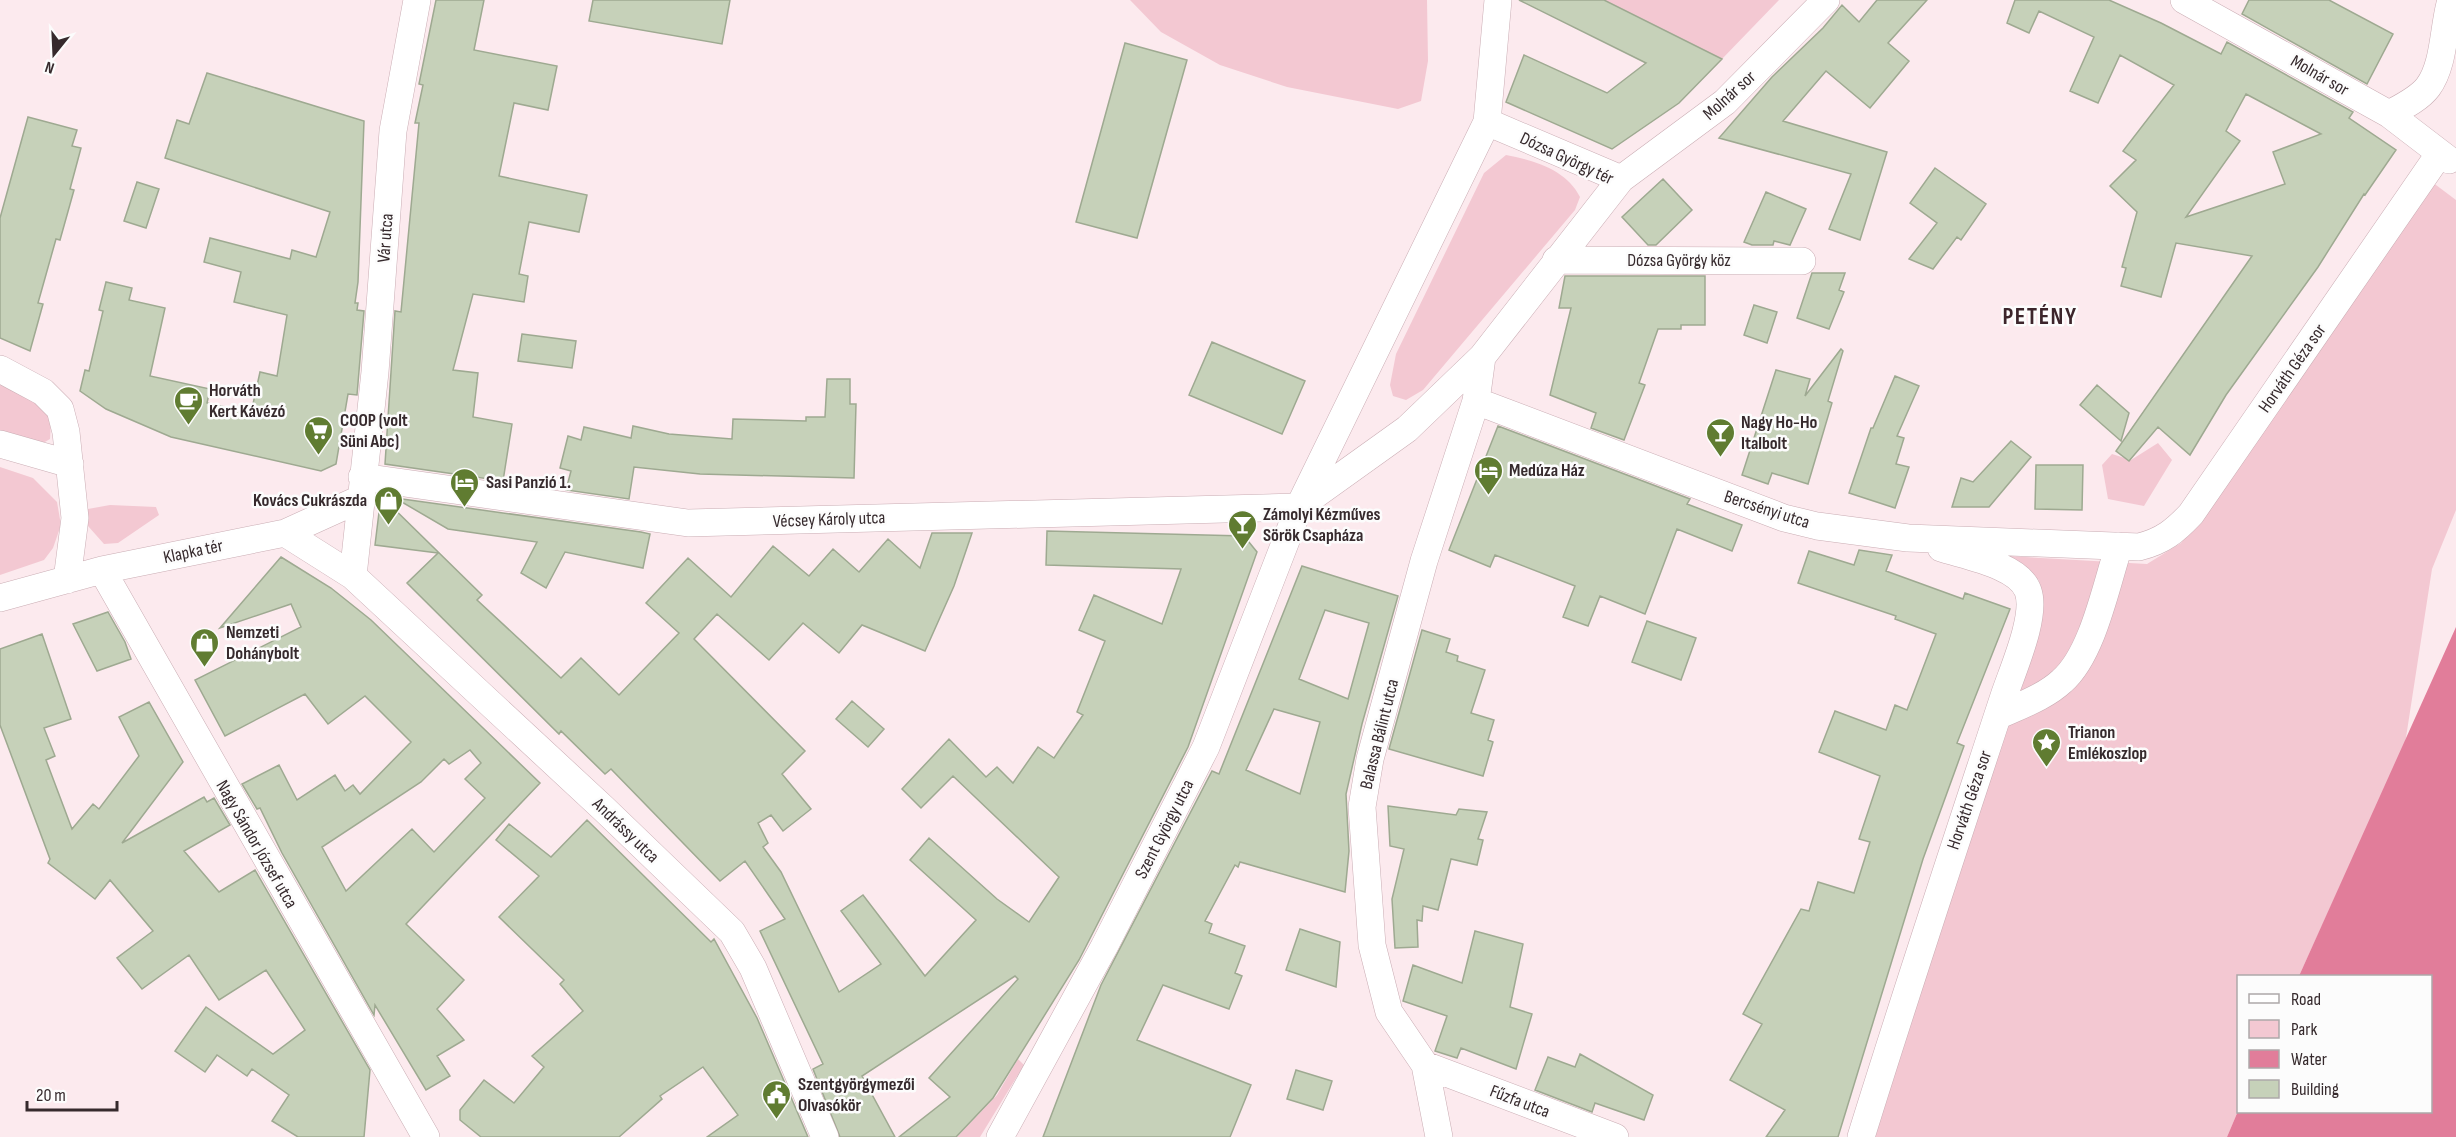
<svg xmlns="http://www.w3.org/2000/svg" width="2456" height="1137" viewBox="0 0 2456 1137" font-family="'Sofia Sans Condensed',sans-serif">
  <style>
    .green { fill: #f3c8d2 }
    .water { fill: #e17d9a }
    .building { fill: #c6d1b9; stroke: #9ea991; stroke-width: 1.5; fill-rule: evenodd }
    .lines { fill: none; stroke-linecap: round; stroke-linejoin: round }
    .minor-casing { stroke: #caadb4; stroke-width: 28 }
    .minor { stroke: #fff; stroke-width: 27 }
    .labels { text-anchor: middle; stroke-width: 5; stroke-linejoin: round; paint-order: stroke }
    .street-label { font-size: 18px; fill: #362a2d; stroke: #fcfcfc }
    .poi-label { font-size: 18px; font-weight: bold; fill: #362a2d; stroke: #fcfcfc; text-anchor: start }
    .district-label { font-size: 24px; font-weight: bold; letter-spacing: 1.5px; fill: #3c252b; stroke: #fcfcfc }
  </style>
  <rect width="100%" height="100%" fill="#fceaee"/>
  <path class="green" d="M1130 0H1427L1428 61 1421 101 1398 109 1287 87 1220 65 1161 32Z
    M1604 0H1779L1722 59Z
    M1506 155C1534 160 1567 170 1580 197L1575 210 1423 390 1406 400 1393 396 1390 385 1396 354 1484 173Z
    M2428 179 2456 200V510L2432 569 2405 744 2299 976H2238V1111L2227 1137H1870L2042 618 2039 580 2017 566 1988 555 2147 564 2181 543Z
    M0 385 46 406 51 423 50 439 43 443 0 432Z
    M2158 443 2172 460 2144 506 2108 499 2102 465 2112 454 2131 460Z
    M0 467 33 478 57 502 61 525 53 548 44 560 0 575Z
    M110 505 156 507 159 515 118 543 104 544 88 526V509Z
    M1018 1059 1024 1065 980 1137H957L997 1095Z"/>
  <path class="water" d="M2456 627V1137H2227L2238 1111 2430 1112V976H2299Z"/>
  <path class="building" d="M436 0H484L474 50 557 66 548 110 514 103 499 176 587 195 579 232 529 222 519 274 528 276 524 302 473 294 453 370 478 373 473 417 512 424 503 481 385 464 395 311 401 312 419 123H415L423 85 419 84Z
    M593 0H730L722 44 589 21Z
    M1519 0H1604L1722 59 1679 103 1612 149 1506 102 1524 55 1607 93 1646 63Z
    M1877 0H1927L1888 43 1909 61 1870 108 1826 71 1783 121 1887 152 1860 240 1829 229 1851 174 1719 138 1772 77 1823 28 1842 5 1859 22Z
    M2015 0H2109L2161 23 2221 54 2227 42 2353 112 2349 118 2396 150 2365 195 2364 194 2318 267 2226 395 2190 455 2158 427 2129 461 2116 451 2252 256 2176 243 2161 297 2121 286 2126 268 2122 267 2137 212 2110 186 2136 160 2123 151 2174 85 2120 55 2098 103 2070 91 2094 37 2039 11 2029 33 2007 23ZM2246 94 2321 134 2273 152 2285 184 2186 217 2240 141 2226 131Z
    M2249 0H2329L2393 34 2367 84 2242 14Z
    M1125 43 1187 60 1137 238 1076 222Z
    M207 73 364 121 358 282 355 303H358L357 310 364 311 357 395 348 394 336 464 321 471 171 437 106 409 80 391 85 370 89 371 103 311 99 310 106 282 132 288 129 300 165 308 150 376 210 389 207 403 251 413 260 372 277 376 287 315 234 302 241 272 204 262 210 238 290 259 292 250 316 257 330 212 165 158 177 120 189 124Z
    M28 117 77 130 72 146 81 148 70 189 74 190 60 240 56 239 38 303 43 304 30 351 0 338V218Z
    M1935 168 1986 204 1961 240 1957 237 1933 269 1909 259 1937 223 1910 203Z
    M1663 179 1692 210 1656 245H1648L1622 217Z
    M137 182 159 189 146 228 124 221Z
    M1766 192 1806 209 1790 245 1774 241 1773 245H1752L1744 242Z
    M1812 273H1845L1839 290 1844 292 1829 329 1797 318Z
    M1565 276H1705V325H1681V329H1658L1639 383 1645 385 1624 440 1591 428 1596 413 1550 395 1571 308H1559Z
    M1754 305 1777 312 1767 343 1744 335Z
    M522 334 576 341 572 368 518 361Z
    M1212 342 1305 381 1282 434 1189 395Z
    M1841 349 1843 351 1828 401 1832 403 1808 484 1772 473 1768 484 1742 475 1776 370 1810 379 1805 396Z
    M1895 376 1919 386 1897 436 1904 438 1896 464 1909 467 1895 508 1849 493 1871 428H1873Z
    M827 379H850V404H856L854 478 700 474 634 467 629 499 566 490 571 471 560 468 568 436 581 440 584 427 631 438 633 426 669 434 732 439 733 419 806 421V417H825Z
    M2097 385 2129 413 2121 441 2080 405Z
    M1498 426 1690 499 1687 504 1742 525 1732 551 1677 529 1645 614 1600 596 1588 626 1563 617 1575 586 1495 555 1490 567 1449 550Z
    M2011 441 2031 457 1989 507H1952L1961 478 1973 482Z
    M2036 465H2083L2082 510 2035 509Z
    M381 496 482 595 477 600 561 678 581 658 619 695 679 633 646 603 688 558 731 597 773 546 809 576 833 549 859 572 888 539 920 568 932 533H972L954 586 925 651 862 625 839 653 803 623 769 660 717 614 694 639 805 751 782 774 811 809 783 831 771 815 758 823 768 843 763 847 781 872 839 992 881 964 841 911 863 895 925 976 976 920 910 860 929 838 997 899 1029 922 1059 877 953 776 921 808 902 789 949 739 986 777 997 767 1013 783 1038 747 1054 758 1083 715 1077 712 1105 641 1079 630 1094 595 1162 624 1181 569 1046 565 1047 531 1244 536 1257 552 1188 747 1079 960 993 1098 956 1137H899L950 1097 929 1078 1018 979 1015 976 862 1076 895 1137H840L813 1069 823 1064 760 931 785 919 745 861 720 881 611 769 605 774 561 731 559 734 407 583 438 553 375 545Z
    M395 498 641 532 650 534 643 568 565 552 546 588 521 573 537 542 448 529Z
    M1859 550 1892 555 1886 571 1963 599 1965 593 2010 609 1957 743 1964 746 1923 859 1838 1137H1766L1785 1110 1730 1080 1762 1024 1743 1014 1801 909 1809 911 1818 882 1854 893 1870 842 1859 839 1880 776 1819 752 1835 711 1886 730 1895 705 1907 710 1936 634 1895 619 1896 616 1798 583 1809 551 1854 565Z
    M281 557 331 588 371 620 540 783 406 924 464 980 437 1009 464 1040 437 1056 450 1076 426 1090 375 1005 374 1015 282 853 260 808 257 809 242 784 279 765 297 800 335 775 345 791 353 785 360 794 411 742 365 696 328 724 305 694 225 736 195 680 301 627 291 604 220 628ZM470 750 481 763 465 779 485 798 434 852 412 829 346 891 322 847 421 782 444 759 449 764Z
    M1302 566 1398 596 1362 724 1346 794 1349 851 1345 892 1240 862 1238 867 1235 865 1205 921 1212 924 1209 933 1245 946 1235 973 1242 976 1229 1009 1163 985 1137 1040 1251 1085 1230 1137H1043L1101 985 1212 771 1219 774ZM1325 610 1369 623 1348 699 1299 679ZM1274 709 1320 722 1300 794 1246 770Z
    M108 612 125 642 131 659 97 671 73 624Z
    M1647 621 1696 638 1681 680 1632 662Z
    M1422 630 1450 639 1446 652 1458 656 1457 661 1485 670 1471 713 1494 720 1488 740 1493 742 1483 776 1389 749Z
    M42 634 71 719 44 728 55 756 46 760 72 829 93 804 99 809 139 756 119 717 149 702 183 762 122 843 204 797 207 802 214 798 230 825 184 851 219 892 255 870 370 1070 364 1137H298L272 1121 289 1095 252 1069 247 1076 217 1055 205 1072 175 1051 206 1007 273 1054 305 1030 266 970 219 1000 189 955 142 989 117 958 153 931 110 880 95 899 48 863 50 859 0 725V649Z
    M852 701 884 729 868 747 836 719Z
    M1388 806 1456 815 1459 809 1487 812 1478 839 1483 840 1477 865 1451 859 1438 910 1423 906 1422 921 1417 920 1418 947 1395 948 1392 899 1404 849 1390 846Z
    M587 820 711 942 714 939 757 1018 808 1137H707L738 1115 703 1067 660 1096 662 1099 619 1137H481L460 1120V1110L484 1080 514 1103 544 1067 532 1056 583 1011 560 984 564 980 499 917 539 876 496 840 509 824 551 857Z
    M1300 929 1340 942 1336 987 1286 970Z
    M1475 931 1523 944 1510 1007 1532 1014 1516 1069 1461 1048 1457 1058 1435 1051 1447 1016 1403 1001 1413 965 1462 983Z
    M1580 1054 1653 1095 1644 1120 1595 1103 1592 1112 1535 1090 1548 1057 1575 1067Z
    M1296 1070 1332 1081 1323 1110 1287 1099Z"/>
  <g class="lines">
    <defs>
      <path id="minor" d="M2184 0 2389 114 2449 160
        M2389 114C2402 107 2419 99 2428 87 2445 64 2443 26 2451 0
        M1487 122 1621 179
        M1556 260 1802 261
        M1482 357 1476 401 1784 518 1817 526 1908 538 2139 547C2163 541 2175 531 2191 514L2440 153
        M0 369 43 392 60 409 66 432 75 518 67 580
        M0 444 70 464
        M362 477 688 523 1299 507
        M1301 505 1407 429 1482 357 1621 179 1725 102 1826 0
        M285 533 353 576 604 809 732 932 753 968 825 1137
        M102 570 426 1137
        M353 576 375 372 393 131 417 0
        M0 598 102 570 285 533 360 499
        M1998 716C2019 706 2045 697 2062 681 2093 654 2106 585 2119 546
        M1425 1065 1615 1137
        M1000 1137 1104 947 1206 747 1299 507 1487 122 1498 0
        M1439 1137 1425 1065 1389 1012 1372 945 1362 807 1370 759 1424 561 1476 401
        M1861 1137C1907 989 1956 842 2004 696 2013 669 2037 616 2028 591 2019 565 1965 556 1941 548"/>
    </defs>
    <use href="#minor" class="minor-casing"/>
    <use href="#minor" class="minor"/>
  </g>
  <defs>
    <symbol id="cafe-pin" viewBox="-11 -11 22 30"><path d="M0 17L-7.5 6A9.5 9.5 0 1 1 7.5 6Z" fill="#607c31" stroke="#fcfcfc"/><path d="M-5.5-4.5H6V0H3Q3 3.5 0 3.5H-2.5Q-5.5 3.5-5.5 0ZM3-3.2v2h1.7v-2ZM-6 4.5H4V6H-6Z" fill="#fff"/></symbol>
    <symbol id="supermarket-pin" viewBox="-11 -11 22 30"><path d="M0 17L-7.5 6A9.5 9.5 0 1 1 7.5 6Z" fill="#607c31" stroke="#fcfcfc"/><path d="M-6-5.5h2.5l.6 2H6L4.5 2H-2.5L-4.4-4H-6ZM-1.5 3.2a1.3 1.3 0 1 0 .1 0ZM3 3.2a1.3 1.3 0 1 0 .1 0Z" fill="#fff"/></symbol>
    <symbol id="bar-pin" viewBox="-11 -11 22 30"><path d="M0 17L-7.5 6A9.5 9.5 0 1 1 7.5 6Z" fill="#607c31" stroke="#fcfcfc"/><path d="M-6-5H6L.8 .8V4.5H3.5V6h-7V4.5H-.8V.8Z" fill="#fff"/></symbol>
    <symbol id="hotel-pin" viewBox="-11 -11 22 30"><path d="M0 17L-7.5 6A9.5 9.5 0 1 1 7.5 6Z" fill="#607c31" stroke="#fcfcfc"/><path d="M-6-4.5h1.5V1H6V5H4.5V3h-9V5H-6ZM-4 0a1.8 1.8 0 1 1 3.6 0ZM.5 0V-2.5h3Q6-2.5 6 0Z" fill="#fff"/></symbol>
    <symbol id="shop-pin" viewBox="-11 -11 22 30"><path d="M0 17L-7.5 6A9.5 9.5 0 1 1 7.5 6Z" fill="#607c31" stroke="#fcfcfc"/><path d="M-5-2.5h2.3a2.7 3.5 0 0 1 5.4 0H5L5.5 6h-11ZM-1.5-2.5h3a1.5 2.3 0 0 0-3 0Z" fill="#fff"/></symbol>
    <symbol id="sight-pin" viewBox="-11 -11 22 30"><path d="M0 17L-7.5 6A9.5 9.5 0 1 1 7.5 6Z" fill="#607c31" stroke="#fcfcfc"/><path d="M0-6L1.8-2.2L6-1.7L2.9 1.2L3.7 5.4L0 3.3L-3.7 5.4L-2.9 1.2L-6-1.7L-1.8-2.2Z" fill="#fff"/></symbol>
    <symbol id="civic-pin" viewBox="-11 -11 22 30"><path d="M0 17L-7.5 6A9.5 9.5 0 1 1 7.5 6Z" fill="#607c31" stroke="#fcfcfc"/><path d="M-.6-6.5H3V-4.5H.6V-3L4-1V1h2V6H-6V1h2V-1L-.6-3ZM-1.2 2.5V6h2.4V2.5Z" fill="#fff"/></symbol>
  </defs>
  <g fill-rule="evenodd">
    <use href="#cafe-pin" x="172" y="384" width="33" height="45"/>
    <use href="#supermarket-pin" x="302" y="414" width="33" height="45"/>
    <use href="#bar-pin" x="1704" y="416" width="33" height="45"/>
    <use href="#hotel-pin" x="1472" y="454" width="33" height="45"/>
    <use href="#hotel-pin" x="448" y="466" width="33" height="45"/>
    <use href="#shop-pin" x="372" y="484" width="33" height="45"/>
    <use href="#bar-pin" x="1226" y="508" width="33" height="45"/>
    <use href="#shop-pin" x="188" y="626" width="33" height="45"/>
    <use href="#sight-pin" x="2030" y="726" width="33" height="45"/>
    <use href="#civic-pin" x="760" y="1078" width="33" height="45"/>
  </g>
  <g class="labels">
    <g class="street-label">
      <text transform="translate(2320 75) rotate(30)" y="6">Molnár sor</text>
      <text transform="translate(1729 95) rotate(-42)" y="6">Molnár sor</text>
      <text transform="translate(1567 158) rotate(25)" y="6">Dózsa György tér</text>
      <text transform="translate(385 238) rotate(-86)" y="6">Vár utca</text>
      <text x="1679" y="266">Dózsa György köz</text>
      <text transform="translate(2292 368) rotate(-55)" y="6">Horváth Géza sor</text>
      <text transform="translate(1767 509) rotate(18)" y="6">Bercsényi utca</text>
      <text transform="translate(829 519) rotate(-2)" y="6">Vécsey Károly utca</text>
      <text transform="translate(193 551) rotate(-12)" y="6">Klapka tér</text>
      <text transform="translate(1379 734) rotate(-76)" y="6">Balassa Bálint utca</text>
      <text transform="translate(1969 800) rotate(-71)" y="6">Horváth Géza sor</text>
      <text transform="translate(1164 829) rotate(-63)" y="6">Szent György utca</text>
      <text transform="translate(626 830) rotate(44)" y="6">Andrássy utca</text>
      <text transform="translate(257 844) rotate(60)" y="6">Nagy Sándor József utca</text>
      <text transform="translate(1520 1101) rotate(21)" y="6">Fűzfa utca</text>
    </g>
    <g class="poi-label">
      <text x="209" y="396">Horváth<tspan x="209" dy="21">Kert Kávézó</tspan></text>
      <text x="340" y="426">COOP (volt<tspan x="340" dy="21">Süni Abc)</tspan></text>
      <text x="1741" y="428">Nagy Ho-Ho<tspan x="1741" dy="21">Italbolt</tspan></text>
      <text x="1509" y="476">Medúza Ház</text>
      <text x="486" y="488">Sasi Panzió 1.</text>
      <text x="367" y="506" text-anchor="end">Kovács Cukrászda</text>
      <text x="1263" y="520">Zámolyi Kézműves<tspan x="1263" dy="21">Sörök Csapháza</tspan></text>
      <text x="226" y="638">Nemzeti<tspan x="226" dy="21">Dohánybolt</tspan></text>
      <text x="2068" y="738">Trianon<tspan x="2068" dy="21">Emlékoszlop</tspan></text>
      <text x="798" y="1090">Szentgyörgymezői<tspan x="798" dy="21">Olvasókör</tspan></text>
    </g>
    <g class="district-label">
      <text x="2040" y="324">PETÉNY</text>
    </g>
  </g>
  <rect x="2237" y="975" width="195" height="138" fill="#fcfcfc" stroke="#ada8a9" stroke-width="1.5"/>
  <rect x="2249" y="994" width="30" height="9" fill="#ffffff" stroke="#ada8a9" stroke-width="1.5"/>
  <text x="2291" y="1005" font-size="18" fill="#362a2d">Road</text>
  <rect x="2249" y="1020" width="30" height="18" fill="#f3c8d2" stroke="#ada8a9" stroke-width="1.5"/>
  <text x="2291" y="1035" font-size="18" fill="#362a2d">Park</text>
  <rect x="2249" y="1050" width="30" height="18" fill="#e17d9a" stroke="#ada8a9" stroke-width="1.5"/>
  <text x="2291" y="1065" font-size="18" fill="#362a2d">Water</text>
  <rect x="2249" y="1080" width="30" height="18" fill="#c6d1b9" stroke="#ada8a9" stroke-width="1.5"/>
  <text x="2291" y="1095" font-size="18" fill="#362a2d">Building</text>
  <g transform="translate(54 54) rotate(198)" stroke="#fcfcfc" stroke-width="4.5" paint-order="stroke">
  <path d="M0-4.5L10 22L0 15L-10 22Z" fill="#362a2d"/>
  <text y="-9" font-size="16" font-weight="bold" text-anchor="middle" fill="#362a2d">N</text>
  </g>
  <path d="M27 1101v9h90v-9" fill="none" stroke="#362a2d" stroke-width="3"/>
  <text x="36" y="1101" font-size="18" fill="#362a2d" stroke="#fcfcfc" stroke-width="4.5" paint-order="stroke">20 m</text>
</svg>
